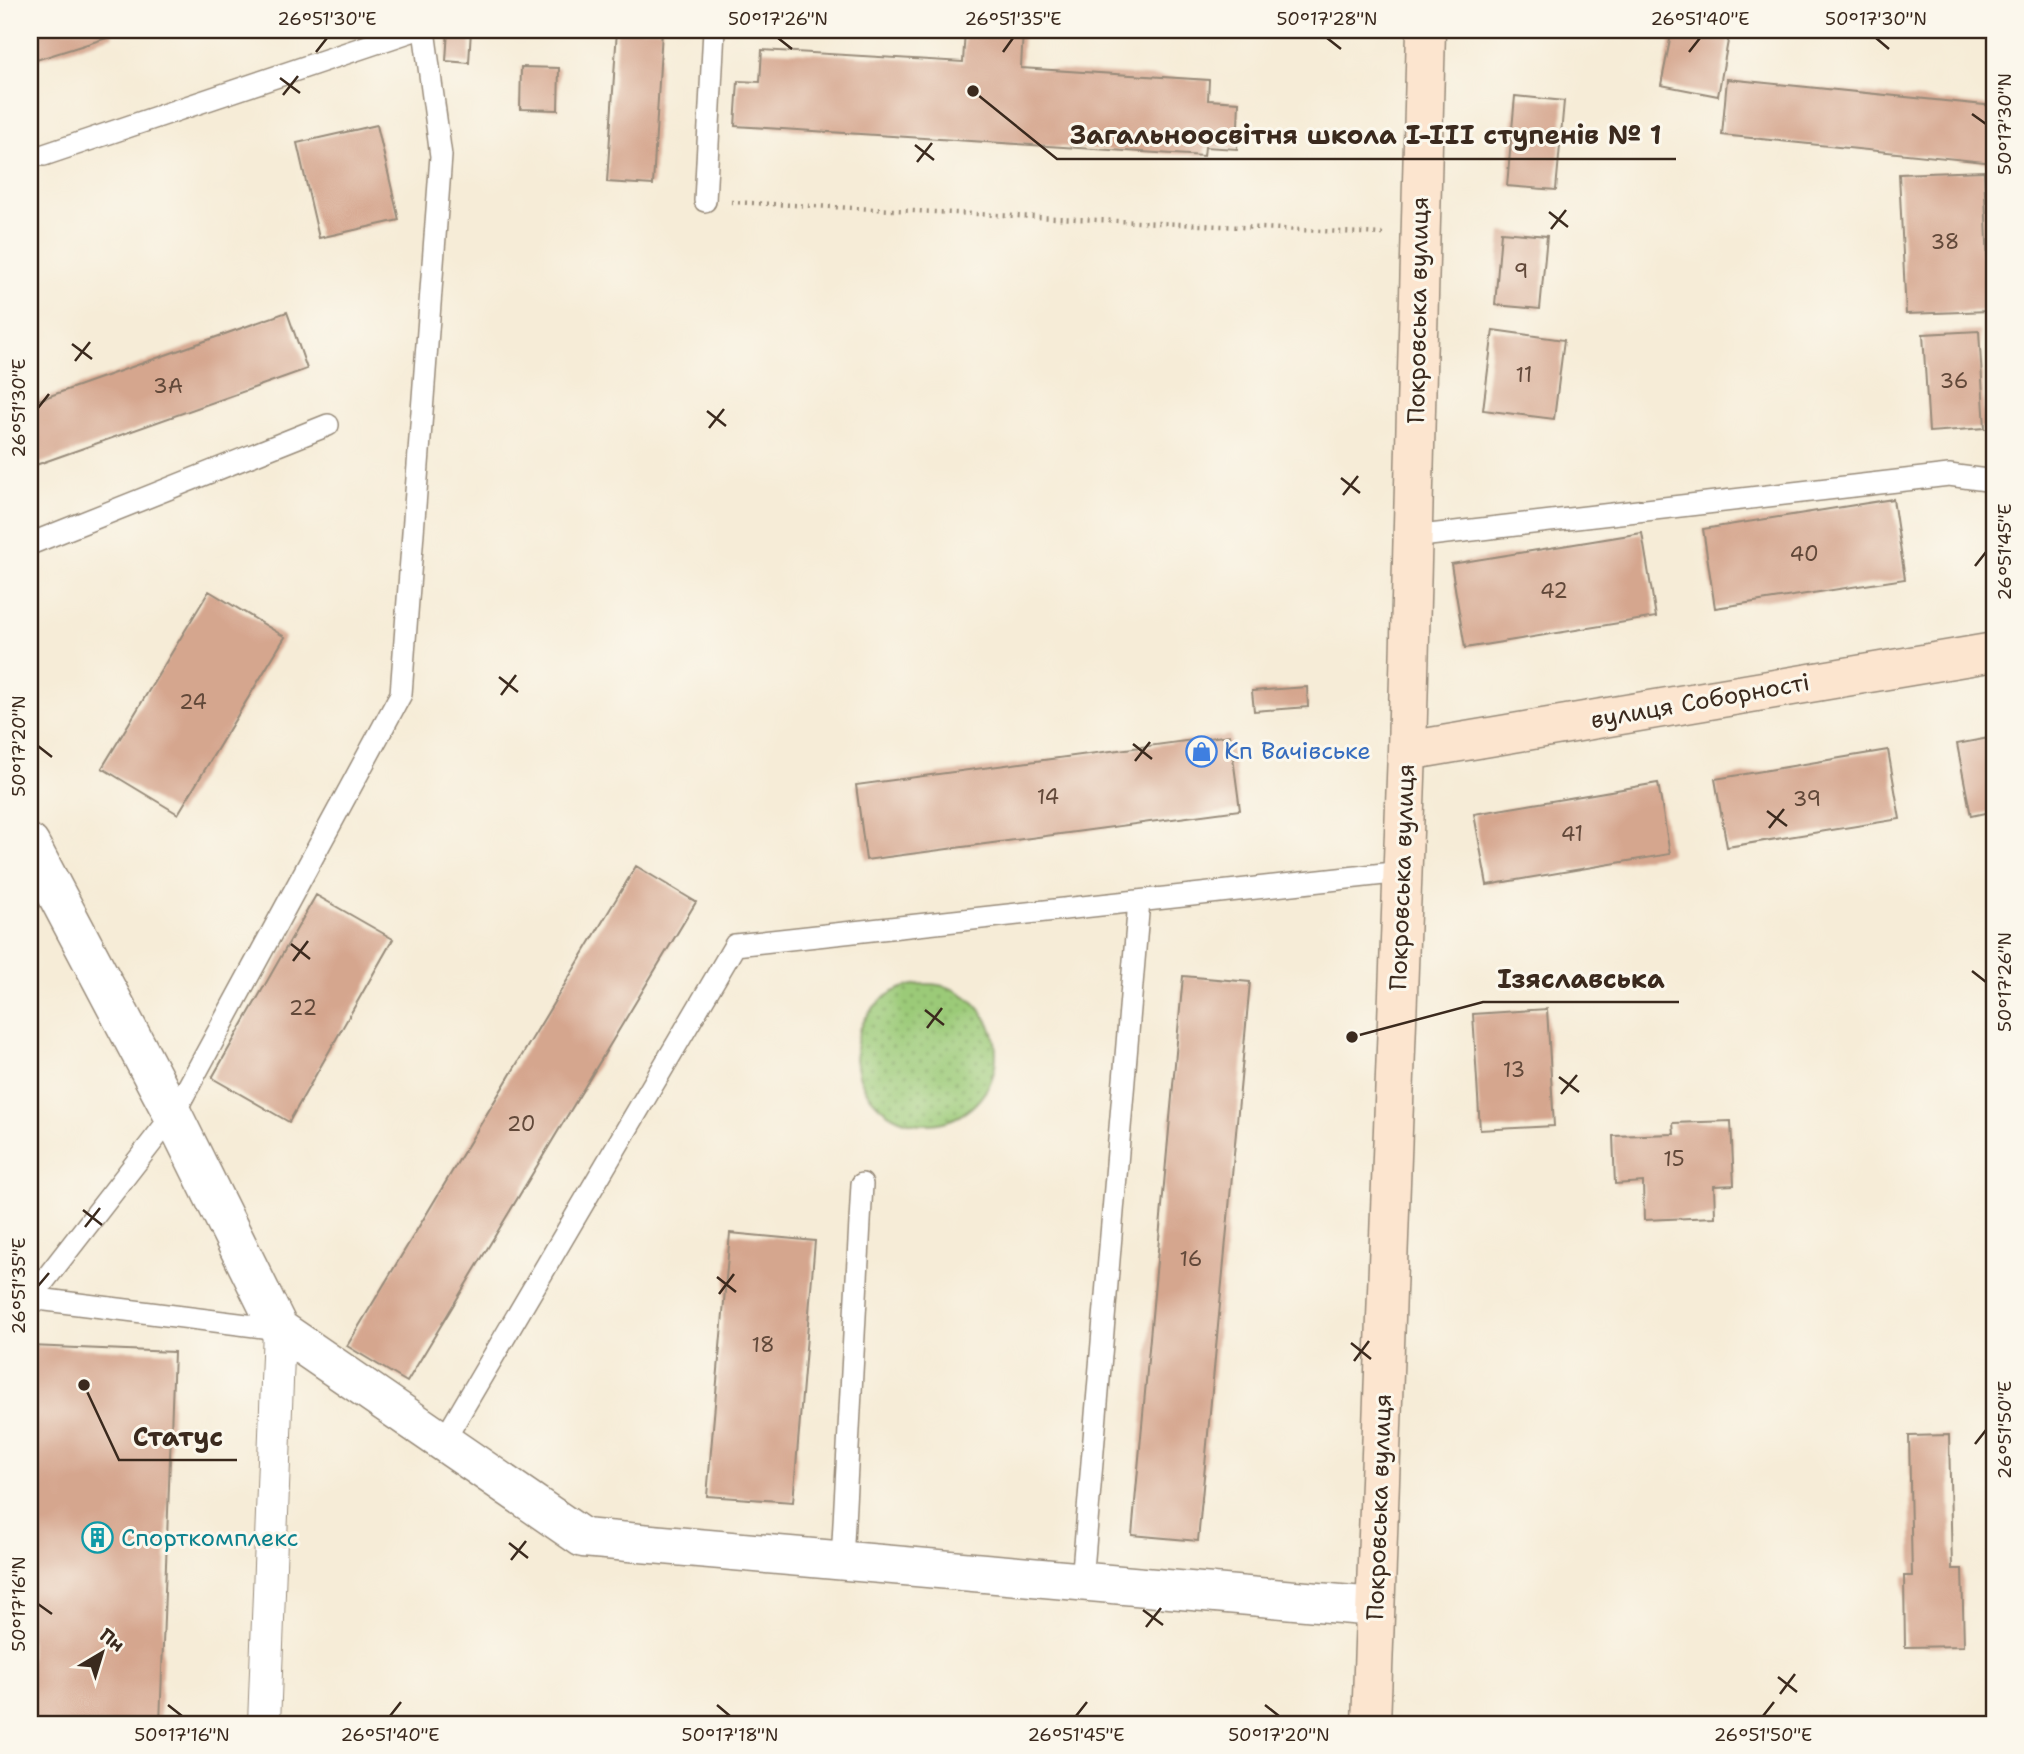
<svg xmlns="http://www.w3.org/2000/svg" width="2024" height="1754" viewBox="0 0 2024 1754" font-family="'Shantell Sans',sans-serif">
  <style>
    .park { fill: url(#park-dots); stroke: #6b7a4b; stroke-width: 2 }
    .building { fill: #d5a68e }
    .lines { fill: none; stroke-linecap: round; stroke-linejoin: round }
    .service-casing { stroke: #988b7a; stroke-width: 24 }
    .pedestrian-casing { stroke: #988b7a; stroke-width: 34 }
    .minor-casing { stroke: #988b7a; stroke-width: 41 }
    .secondary-casing { stroke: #988b7a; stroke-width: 41 }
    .path { stroke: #988b7a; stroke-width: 4.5; stroke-dasharray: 2 5; stroke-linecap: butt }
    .service { stroke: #fff; stroke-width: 21 }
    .pedestrian { stroke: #fff; stroke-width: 32 }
    .minor { stroke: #fff; stroke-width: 38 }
    .secondary { stroke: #fce5cf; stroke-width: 38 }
    .ticks { fill: none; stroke: #3b2a1e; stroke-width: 2.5 }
    .labels { text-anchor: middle; stroke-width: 6; stroke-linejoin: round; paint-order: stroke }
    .number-label { font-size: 21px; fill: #62493a }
    .street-label { font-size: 24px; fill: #3b2a1e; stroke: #fbf7ec }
    .shop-label { font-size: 24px; fill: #366cbe; stroke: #fbf7ec; text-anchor: start }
    .culture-label { font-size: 24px; fill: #0d838f; stroke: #fbf7ec; text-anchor: start }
    .leader { fill: none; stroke: #3b2a1e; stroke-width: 2.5 }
    .callout-dot { fill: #3b2a1e; stroke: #fbf7ec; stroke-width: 2.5 }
    .callout-label { font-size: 26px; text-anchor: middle; font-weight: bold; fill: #3b2a1e; stroke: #fbf7ec; stroke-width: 6; stroke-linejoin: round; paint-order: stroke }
    .neatline { fill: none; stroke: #3b2a1e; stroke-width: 2.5 }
    .ticks-label { font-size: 18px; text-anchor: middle; fill: #3b2a1e }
  </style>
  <defs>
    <pattern id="park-dots" width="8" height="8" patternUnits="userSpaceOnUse" patternTransform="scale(1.75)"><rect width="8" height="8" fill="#9bca78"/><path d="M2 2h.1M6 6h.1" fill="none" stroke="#80a462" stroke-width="1.8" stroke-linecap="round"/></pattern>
  </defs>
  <rect width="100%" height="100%" fill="#fbf7ec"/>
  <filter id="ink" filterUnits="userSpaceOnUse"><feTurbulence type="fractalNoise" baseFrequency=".0143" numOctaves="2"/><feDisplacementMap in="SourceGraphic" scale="14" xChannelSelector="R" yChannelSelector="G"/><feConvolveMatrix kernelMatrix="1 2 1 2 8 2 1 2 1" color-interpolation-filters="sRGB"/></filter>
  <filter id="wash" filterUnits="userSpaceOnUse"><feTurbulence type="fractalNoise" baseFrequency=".00686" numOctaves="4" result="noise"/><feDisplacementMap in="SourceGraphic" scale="28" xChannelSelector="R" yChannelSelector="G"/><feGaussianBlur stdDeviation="1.57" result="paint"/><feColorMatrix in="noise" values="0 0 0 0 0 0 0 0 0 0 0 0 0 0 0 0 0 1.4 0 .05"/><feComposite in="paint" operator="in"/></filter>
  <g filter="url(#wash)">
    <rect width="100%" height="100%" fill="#f6ecd7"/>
    <path class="park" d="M856 1054a70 70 0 1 1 140 0a70 70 0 1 1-140 0Z"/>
    <g id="blocks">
      <path class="building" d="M30 30H111L113 36 30 62Z
        M448 30H471L469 63 446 61Z
        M617 30H662L653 185 607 182Z
        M965 30H1023L1021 68 1209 80 1208 100 1239 102 1237 149 1205 147 1204 156 735 126 738 81 760 82 762 50 963 62Z
        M1672 30H1730L1718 96 1661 85Z
        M521 67 559 68 558 110 520 109Z
        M1727 79 1994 106V163L1722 135Z
        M1515 96 1564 101 1556 190 1507 186Z
        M377 125 399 220 319 238 297 143Z
        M1984 171 1990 311 1906 314 1899 174Z
        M1501 232 1547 236 1540 309 1495 305Z
        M287 312 307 369 30 467V403Z
        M1493 330 1564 340 1554 419 1483 410Z
        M1979 331 1985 428 1929 432 1923 334Z
        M1893 499 1905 579 1715 608 1703 529Z
        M1642 533 1656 617 1465 648 1451 564Z
        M209 591 285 637 178 814 102 768Z
        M1307 687 1308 707 1254 711 1252 691Z
        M1230 735 1240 810 866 860 856 785Z
        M1994 737V811L1971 816 1957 744Z
        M1888 750 1900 819 1727 847 1715 779Z
        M1658 783 1670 854 1487 885 1474 814Z
        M636 866 696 902 407 1382 347 1346Z
        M316 895 393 939 289 1122 212 1078Z
        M1183 976 1250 982 1198 1541 1132 1535Z
        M1547 1009 1554 1126 1480 1130 1473 1014Z
        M1731 1121 1734 1185 1714 1186 1715 1217 1644 1220 1643 1182 1615 1184 1613 1136 1674 1134 1673 1123Z
        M730 1233 815 1241 793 1502 707 1496Z
        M30 1346 174 1352 160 1724H30Z
        M1949 1435 1952 1569H1962L1964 1646 1905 1647 1904 1576H1912L1909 1436Z"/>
    </g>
  </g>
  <g filter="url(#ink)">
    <use href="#blocks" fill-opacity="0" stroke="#988b7a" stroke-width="2"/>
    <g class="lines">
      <defs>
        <path id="service" d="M44 155 415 30
          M705 201 714 30
          M1412 537 1949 475 1994 481
          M30 544 328 425
          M30 1298 279 1329
          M30 1299 173 1115 401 694 441 156 424 30
          M443 1442 735 945 1402 872
          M842 1561 862 1184
          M1082 1582 1139 901"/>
        <path id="pedestrian" d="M264 1724 279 1329"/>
        <path id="minor" d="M30 844 173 1115 279 1329 583 1538 1375 1607"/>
        <path id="secondary" d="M1407 751 1994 652
          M1371 1724 1407 751 1426 30"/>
      </defs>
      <use href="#service" class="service-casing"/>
      <use href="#pedestrian" class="pedestrian-casing"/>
      <use href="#minor" class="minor-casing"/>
      <use href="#secondary" class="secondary-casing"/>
      <path class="path" d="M731 202 1383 234"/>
      <use href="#service" class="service"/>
      <use href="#pedestrian" class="pedestrian"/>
      <use href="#minor" class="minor"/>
      <use href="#secondary" class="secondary"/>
    </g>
  </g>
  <path class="ticks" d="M778 38 792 49M1327 38 1341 49M1876 38 1889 49M316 52 327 38M1003 52 1013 38M1689 52 1700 38M280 78 300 93M283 95 298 76M1972 114 1986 124M915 145 934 160M917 162 932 143M1549 212 1568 227M1551 229 1566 210M72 344 92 359M75 361 90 342M38 408 49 394M707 411 726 426M709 428 724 409M1341 478 1360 493M1343 495 1358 476M1975 566 1986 552M499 677 518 692M501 695 516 675M1133 744 1152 759M38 746 52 757M1135 761 1150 742M1767 811 1787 826M1769 828 1784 809M291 944 310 959M293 961 308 941M1972 971 1986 982M925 1010 944 1025M927 1028 942 1008M1559 1077 1579 1092M1561 1094 1577 1075M83 1210 102 1225M85 1227 100 1208M717 1277 736 1292M38 1286 49 1273M719 1294 734 1274M1351 1343 1371 1359M1354 1361 1369 1341M1975 1444 1986 1430M509 1543 528 1558M511 1560 526 1541M38 1604 52 1614M1143 1610 1163 1625M1146 1627 1161 1608M1778 1677 1797 1692M1780 1694 1795 1674M168 1705 182 1716M717 1705 730 1716M1265 1705 1279 1716M390 1716 401 1702M1076 1716 1087 1702M1763 1716 1774 1702"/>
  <defs>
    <symbol id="shop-ring" viewBox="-11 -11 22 22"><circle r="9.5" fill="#fbf7ec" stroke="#3f7fe0" stroke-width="1.5"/><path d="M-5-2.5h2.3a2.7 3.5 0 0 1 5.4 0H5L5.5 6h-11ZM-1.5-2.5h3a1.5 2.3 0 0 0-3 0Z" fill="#3f7fe0"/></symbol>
    <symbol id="building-ring" viewBox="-11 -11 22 22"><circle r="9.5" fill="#fbf7ec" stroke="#0f9aa8" stroke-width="1.5"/><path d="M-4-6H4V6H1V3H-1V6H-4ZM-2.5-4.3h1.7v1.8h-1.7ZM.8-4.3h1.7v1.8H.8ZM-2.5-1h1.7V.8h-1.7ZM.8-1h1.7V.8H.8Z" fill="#0f9aa8"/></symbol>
  </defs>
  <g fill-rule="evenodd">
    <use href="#shop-ring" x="1184" y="734" width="35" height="35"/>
    <use href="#building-ring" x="80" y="1520" width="35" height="35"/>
  </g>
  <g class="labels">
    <g class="number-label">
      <text x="1945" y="249">38</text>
      <text x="1521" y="278">9</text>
      <text x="1524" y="382">11</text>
      <text x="1954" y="388">36</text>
      <text x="168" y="393">3А</text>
      <text x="1804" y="561">40</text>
      <text x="1554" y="598">42</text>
      <text x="193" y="709">24</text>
      <text x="1048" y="804">14</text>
      <text x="1807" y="806">39</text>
      <text x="1572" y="841">41</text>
      <text x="303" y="1015">22</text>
      <text x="1514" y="1077">13</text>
      <text x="521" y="1131">20</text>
      <text x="1674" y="1166">15</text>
      <text x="1191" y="1266">16</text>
      <text x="763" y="1352">18</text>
    </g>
    <g class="street-label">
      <text transform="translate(1418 310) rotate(-89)" y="8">Покровська вулиця</text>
      <text transform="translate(1700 701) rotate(-10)" y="8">вулиця Соборності</text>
      <text transform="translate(1402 877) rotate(-88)" y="8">Покровська вулиця</text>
      <text transform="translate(1379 1507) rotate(-88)" y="8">Покровська вулиця</text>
    </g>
    <g class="shop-label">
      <text x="1224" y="759">Кп Вачівське</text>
    </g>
    <g class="culture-label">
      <text x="121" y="1546">Спорткомплекс</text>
    </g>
  </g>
  <path class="leader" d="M973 91L1057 159H1676M1352 1037L1483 1002H1679M84 1385L119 1460H237"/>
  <g class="callout-dot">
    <circle cx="973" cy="91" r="7"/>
    <circle cx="1352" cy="1037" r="7"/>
    <circle cx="84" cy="1385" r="7"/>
  </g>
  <g class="callout-label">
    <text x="1366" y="144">Загальноосвітня школа І-ІІІ ступенів № 1</text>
    <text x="1581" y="988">Ізяславська</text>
    <text x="178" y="1446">Статус</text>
  </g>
  <rect width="2024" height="1754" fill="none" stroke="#fbf7ec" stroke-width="77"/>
  <g transform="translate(102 1653) rotate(38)" stroke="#fbf7ec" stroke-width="5" paint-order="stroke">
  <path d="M0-5L12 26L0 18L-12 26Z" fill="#3b2a1e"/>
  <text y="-10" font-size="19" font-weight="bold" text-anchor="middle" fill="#3b2a1e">Пн</text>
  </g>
  <rect x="38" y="38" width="1948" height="1678" class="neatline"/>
  <g class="ticks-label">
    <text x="327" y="25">26°51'30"E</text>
    <text x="778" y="25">50°17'26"N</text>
    <text x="1013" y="25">26°51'35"E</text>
    <text x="1327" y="25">50°17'28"N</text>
    <text x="1700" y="25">26°51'40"E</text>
    <text x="1876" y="25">50°17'30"N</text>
    <text transform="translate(2005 124) rotate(-90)" y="6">50°17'30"N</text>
    <text transform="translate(19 408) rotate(-90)" y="6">26°51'30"E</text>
    <text transform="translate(2005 552) rotate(-90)" y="6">26°51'45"E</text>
    <text transform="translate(19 746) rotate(-90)" y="6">50°17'20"N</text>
    <text transform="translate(2005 982) rotate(-90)" y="6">50°17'26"N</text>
    <text transform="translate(19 1286) rotate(-90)" y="6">26°51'35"E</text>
    <text transform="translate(2005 1430) rotate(-90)" y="6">26°51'50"E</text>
    <text transform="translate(19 1604) rotate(-90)" y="6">50°17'16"N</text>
    <text x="182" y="1741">50°17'16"N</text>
    <text x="390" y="1741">26°51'40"E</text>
    <text x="730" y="1741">50°17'18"N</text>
    <text x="1076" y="1741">26°51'45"E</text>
    <text x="1279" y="1741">50°17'20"N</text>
    <text x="1763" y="1741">26°51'50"E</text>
  </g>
</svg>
